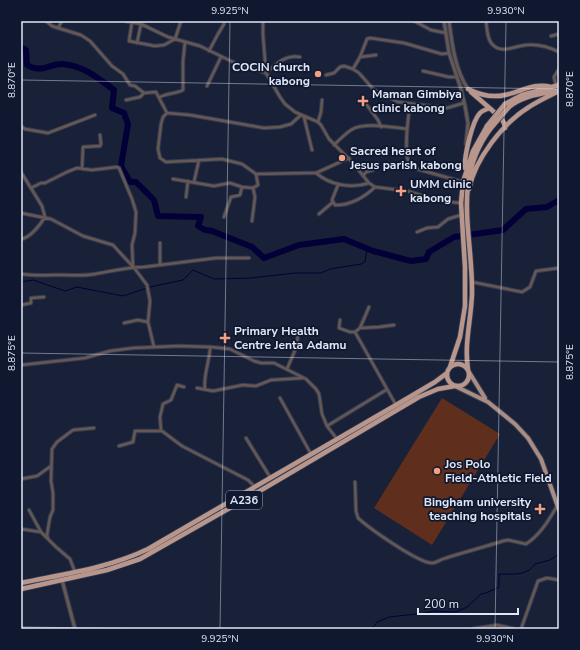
<svg xmlns="http://www.w3.org/2000/svg" width="580" height="650" viewBox="0 0 580 650" font-family="'Nunito Sans',sans-serif">
  <style>
    .green { fill: #5f2e1c }
    .lines { fill: none; stroke-linecap: round; stroke-linejoin: round }
    .stream { stroke: #020037; stroke-width: 1 }
    .river { stroke: #020037; stroke-width: 6 }
    .minor-casing { stroke: #343d53; stroke-width: 4.5 }
    .tertiary-casing { stroke: #343d53; stroke-width: 5 }
    .primary-casing { stroke: #343d53; stroke-width: 6 }
    .trunk-casing { stroke: #343d53; stroke-width: 6 }
    .minor { stroke: #665753; stroke-width: 2.5 }
    .tertiary { stroke: #665753; stroke-width: 3 }
    .primary { stroke: #aa8c82; stroke-width: 4 }
    .trunk { stroke: #b8968c; stroke-width: 4.5 }
    .trunk-bridge-casing { stroke: #343d53; stroke-width: 6; stroke-linecap: butt }
    .trunk-bridge { stroke: #b8968c; stroke-width: 4.5 }
    .ticks { fill: none; stroke: #dfe6f6; stroke-width: 1; stroke-opacity: 0.45 }
    .poi-dot { fill: #f39f83; stroke: #0f182e; stroke-width: 1.5 }
    .labels { text-anchor: middle; stroke-width: 3.5; stroke-linejoin: round; paint-order: stroke }
    .shield { fill: #0f182e; stroke: #a1a8ba; stroke-width: 1 }
    .shield-label { font-size: 11px; font-weight: bold; fill: #dfe6f6 }
    .poi-label { font-size: 12px; font-weight: bold; fill: #dfe6f6; stroke: #0f182e; text-anchor: start }
    .neatline { fill: none; stroke: #dfe6f6; stroke-width: 1.5 }
    .ticks-label { font-size: 10px; text-anchor: middle; fill: #dfe6f6 }
  </style>
  <rect width="100%" height="100%" fill="#182138"/>
  <path class="green" d="M442 398 500 434 432 545 374 508Z"/>
  <g class="lines">
    <path class="stream" d="M21 282 33 280 65 291 77 287 123 296 150 287 183 280 193 270 214 279 251 278 295 273H321L330 269 361 264 365 262 367 248
      M360 629H362
      M372 629 377 622 389 617 425 613 433 611 456 612 467 607 481 594 486 593 499 587V574C513 574 527 576 535 564L550 560 559 554"/>
    <path class="river" d="M21 47 26 50 27 65C42 74 50 63 63 64 84 66 98 78 114 90L112 108 124 113 128 124 121 166 130 182H136L154 200 158 216 201 217 198 226 205 230 212 231 252 247 264 258 299 245 344 239 373 251 411 261 426 259 429 252 454 237 503 230 526 209 547 207 559 200"/>
    <defs>
      <path id="minor" d="M46 21 52 26 58 28
        M62 21 58 28 81 35 90 41 112 66 123 74 130 85 135 86 144 93 156 92 167 113 190 115 264 128 280 127 291 124 301 115
        M125 21 141 24 168 37 200 46 235 63 266 73C276 64 286 54 300 57
        M263 21V35L266 73 280 97 285 104 295 112 318 122 321 125 329 139 352 162 369 183 375 187 407 191 440 201 461 203
        M414 21 431 30 446 33
        M486 21C487 28 487 40 493 45 502 54 515 46 526 45 537 44 549 47 559 52
        M132 22 129 41 155 46 164 45 175 39 181 21
        M551 36 559 34
        M137 43 141 24
        M209 51 218 34 224 24
        M360 57 376 55
        M353 69 360 57 367 39 370 38 404 43 442 54 449 53
        M423 71 449 77H457
        M326 75 334 73 340 67 344 66 353 69 359 73 374 90 398 102 447 108 464 103
        M207 86 221 57
        M556 86 554 77 559 69
        M160 97C167 93 176 94 183 90V61L185 42
        M126 100 140 97 144 93
        M366 104 378 120 381 127
        M410 104C408 119 403 153 410 167L463 182
        M167 113 163 117 161 124 158 149 160 158 166 162 222 159 242 164 256 174 307 173H316L349 158
        M304 117 312 150
        M318 122 321 112 322 100
        M21 126 25 129 48 133 95 115
        M334 145C339 140 345 134 351 130 363 122 393 127 407 129
        M82 169 83 147 100 146 101 144 100 135
        M21 172 42 206 45 217C40 225 30 238 21 239
        M316 173C330 185 351 189 369 183
        M363 176 366 172 373 170
        M173 179 214 186 230 183 242 187 253 188 258 185 256 174
        M194 182 199 160
        M338 185 332 200 335 205C349 206 365 197 375 187
        M31 188 41 183H45L67 172 77 168 92 170 117 167 119 168 132 199 136 212 135 233 132 245 133 267
        M186 197 188 181
        M21 213 51 219 83 236 113 245 135 269 147 285 150 301 148 322 154 347
        M319 214 333 202
        M224 217 231 197 240 195 242 187
        M252 221 255 197 253 188
        M417 232 427 228 438 227 448 219 461 215
        M160 243V264
        M21 274C36 276 50 275 64 275 75 275 85 276 95 274 112 271 128 267 144 267L216 258H249
        M472 282 522 292 530 287 536 271 559 268
        M21 305 31 303V298L44 297
        M340 320 339 328 350 332H355L360 328 379 327 394 325
        M124 323 138 320 148 322
        M360 328 369 307
        M355 332 396 405
        M21 365 85 358 110 351 133 348 179 346 211 347 230 349 254 361 261 363H274L306 379 316 389 319 394 322 414 327 426 337 439
        M287 369 296 348 299 330
        M197 388 213 391 243 385 256 386 271 380 303 378
        M205 389C203 375 210 361 210 347
        M280 398 311 454
        M327 426 386 390
        M161 431 160 417 163 404 171 400 177 385 184 387
        M246 438 270 477
        M119 446 133 442 135 431H162L182 446 248 480 255 487
        M21 479 37 476 51 466
        M355 482 356 511 358 518C369 528 418 563 432 563 436 563 441 559 446 558 465 552 484 547 503 541L508 540 526 544C540 535 549 520 557 506
        M29 510 41 532 47 538
        M21 529 41 532
        M75 572 70 559 56 547 48 539 47 535 50 517 53 510V493L51 481 52 449 57 442 73 430 94 428
        M472 629 497 625 515 629
        M521 629 538 581 547 578 559 580"/>
      <path id="tertiary" d="M444 21 449 53 461 89 465 106 468 123 466 144
        M449 21C452 44 455 70 468 89
        M62 580 75 629"/>
      <path id="primary" d="M469 372 485 398
        M457 387 488 402 515 424 528 438 541 459 559 510"/>
      <path id="trunk" d="M468 89C480 95 492 98 505 95 520 92 535 82 551 87
        M471 92 501 118 504 123 505 128
        M505 104 522 95 559 85
        M509 107C522 96 540 94 556 91
        M465 168C464 157 472 121 480 113 483 110 486 110 489 108
        M469 189C475 159 503 123 529 107 538 101 549 96 559 91
        M447 375a11 11 0 1 1 22 0a11 11 0 1 1-22 0Z
        M450 367 460 337 465 306V267L461 203 463 182 473 151 487 126
        M468 370C464 343 471 321 472 294 473 234 451 181 491 128
        M21 583C64 574 109 568 148 549L396 405 435 382 447 373
        M21 589 107 570 140 559 258 492 419 397 438 389 455 386"/>
    </defs>
    <use href="#minor" class="minor-casing"/>
    <use href="#tertiary" class="tertiary-casing"/>
    <use href="#primary" class="primary-casing"/>
    <use href="#trunk" class="trunk-casing"/>
    <use href="#minor" class="minor"/>
    <use href="#tertiary" class="tertiary"/>
    <use href="#primary" class="primary"/>
    <use href="#trunk" class="trunk"/>
    <defs>
      <path id="trunk-bridge" d="M487 126 505 104
        M491 128 509 107"/>
    </defs>
    <use href="#trunk-bridge" class="trunk-bridge-casing"/>
    <use href="#trunk-bridge" class="trunk-bridge"/>
  </g>
  <path class="ticks" d="M21 80 559 89M21 353 559 362M21 627 162 629M220 629 230 21M495 629 506 21"/>
  <g class="poi-dot">
    <circle cx="318" cy="74" r="4"/>
    <path d="M361 95h4v4h4v4h-4v4h-4v-4h-4v-4h4z"/>
    <circle cx="342" cy="158" r="4"/>
    <path d="M399 185h4v4h4v4h-4v4h-4v-4h-4v-4h4z"/>
    <path d="M223 332h4v4h4v4h-4v4h-4v-4h-4v-4h4z"/>
    <circle cx="437" cy="471" r="4"/>
    <path d="M538 503h4v4h4v4h-4v4h-4v-4h-4v-4h4z"/>
  </g>
  <g class="labels">
    <rect class="shield" x="226" y="491" width="36" height="18" rx="3"/>
    <g class="shield-label">
      <text x="244" y="504">A236</text>
    </g>
    <g class="poi-label">
      <text x="310" y="71" text-anchor="end">COCIN church<tspan x="310" dy="14">kabong</tspan></text>
      <text x="372" y="98">Maman Gimbiya<tspan x="372" dy="14">clinic kabong</tspan></text>
      <text x="350" y="155">Sacred heart of<tspan x="350" dy="14">Jesus parish kabong</tspan></text>
      <text x="410" y="188">UMM clinic<tspan x="410" dy="14">kabong</tspan></text>
      <text x="234" y="335">Primary Health<tspan x="234" dy="14">Centre Jenta Adamu</tspan></text>
      <text x="445" y="468">Jos Polo<tspan x="445" dy="14">Field-Athletic Field</tspan></text>
      <text x="531" y="506" text-anchor="end">Bingham university<tspan x="531" dy="14">teaching hospitals</tspan></text>
    </g>
  </g>
  <rect width="580" height="650" fill="none" stroke="#0f182e" stroke-width="44"/>
  <path d="M418 608v6h100v-6" fill="none" stroke="#dfe6f6" stroke-width="2"/>
  <text x="424" y="608" font-size="12" fill="#dfe6f6" stroke="#0f182e" stroke-width="3" paint-order="stroke">200 m</text>
  <rect x="22" y="22" width="536" height="606" class="neatline"/>
  <g class="ticks-label">
    <text x="230" y="14">9.925°N</text>
    <text x="506" y="14">9.930°N</text>
    <text transform="translate(11 80) rotate(-90)" y="4">8.870°E</text>
    <text transform="translate(569 89) rotate(-90)" y="4">8.870°E</text>
    <text transform="translate(11 353) rotate(-90)" y="4">8.875°E</text>
    <text transform="translate(569 362) rotate(-90)" y="4">8.875°E</text>
    <text x="220" y="642">9.925°N</text>
    <text x="495" y="642">9.930°N</text>
  </g>
</svg>
